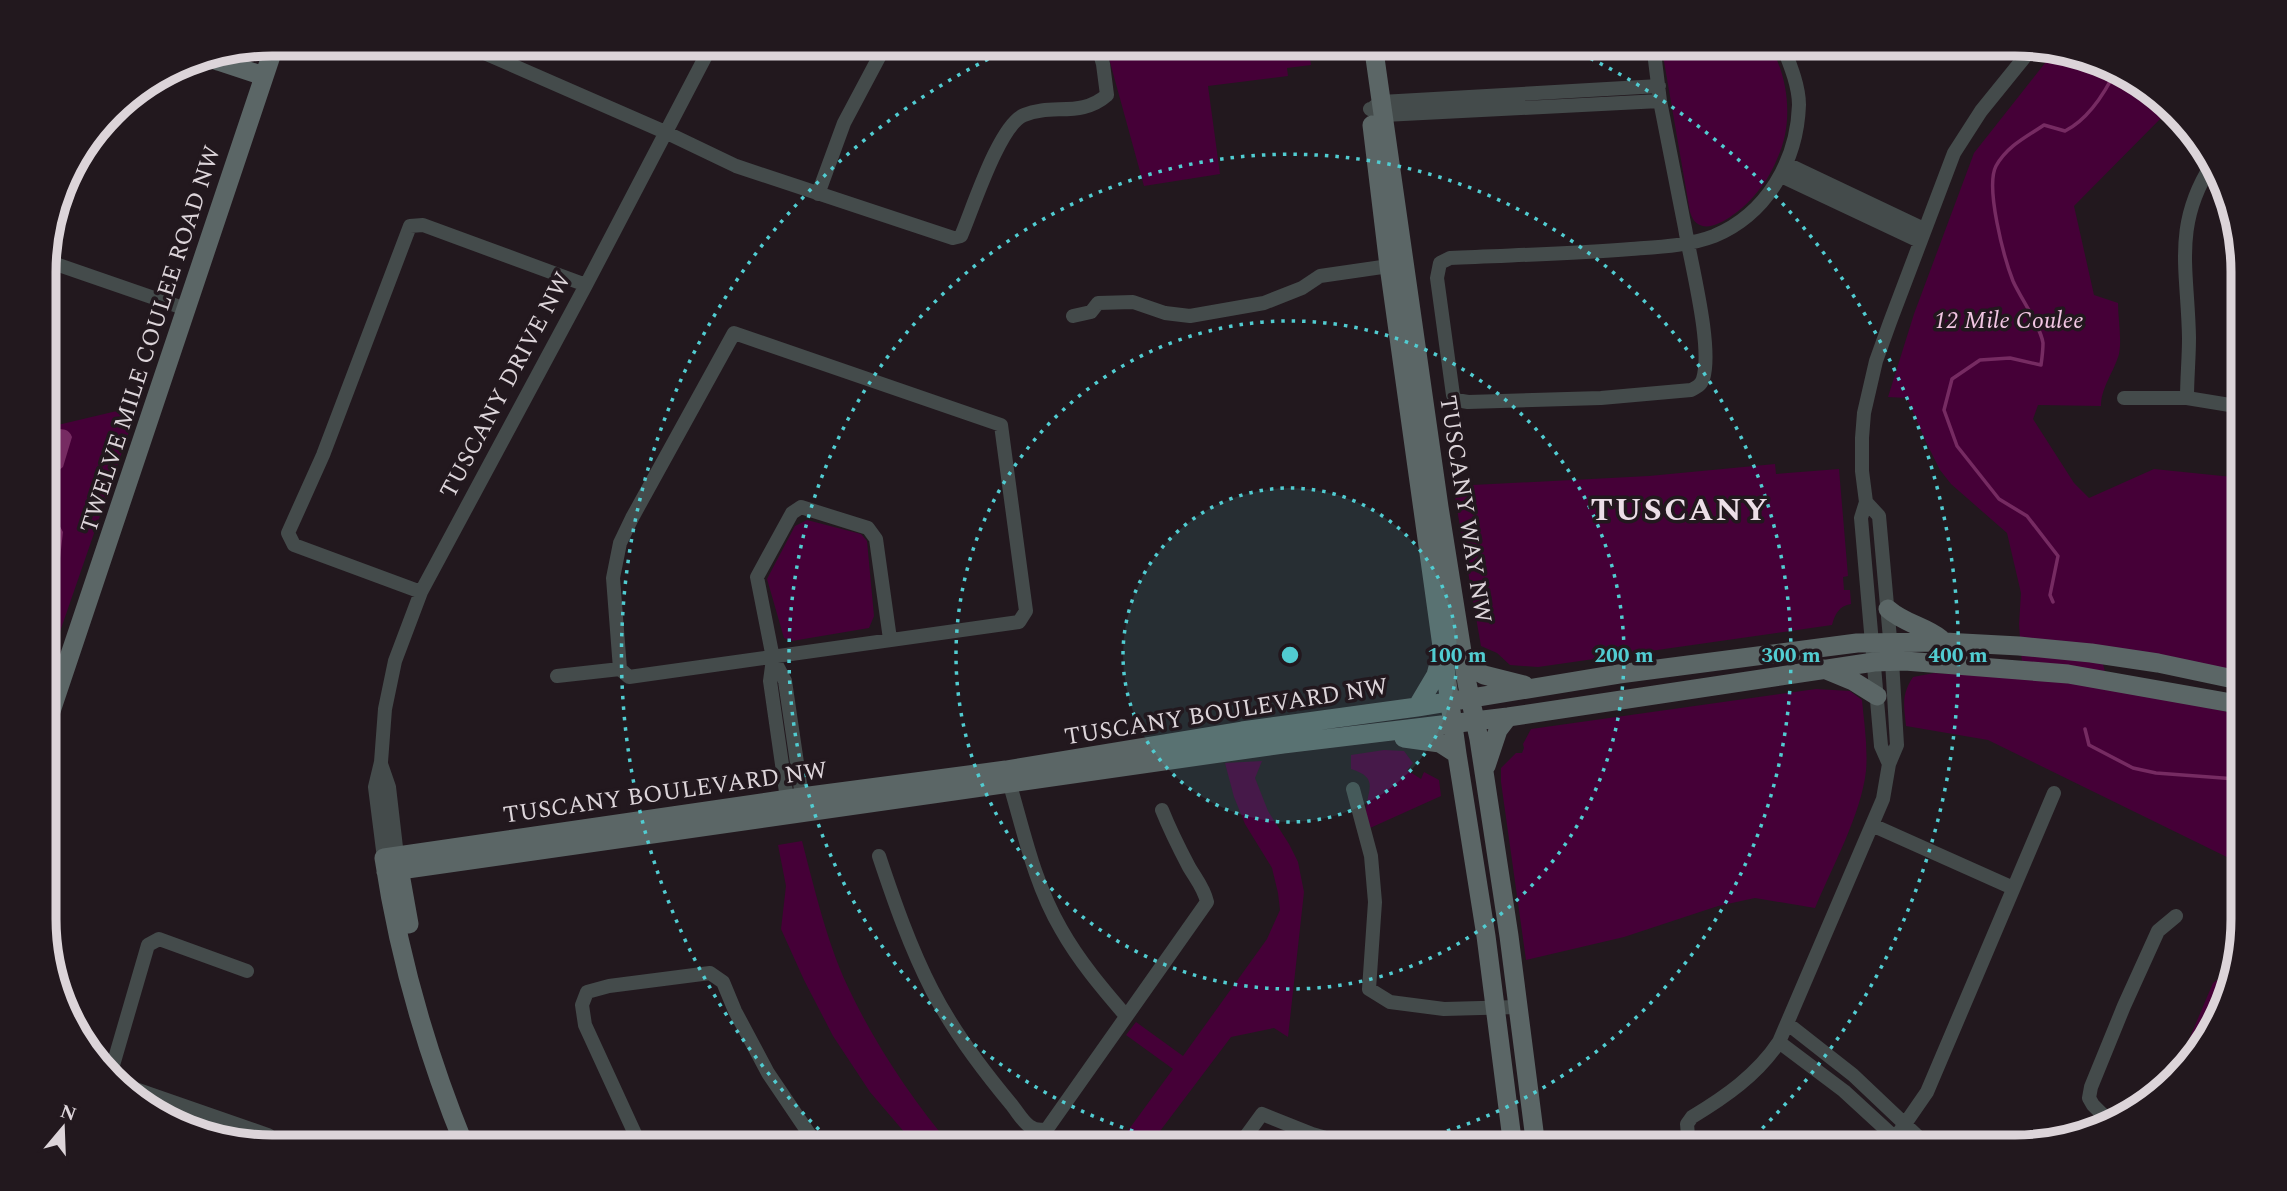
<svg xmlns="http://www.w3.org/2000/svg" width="2287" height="1191" viewBox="0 0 2287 1191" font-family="Spectral,serif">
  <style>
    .green { fill: #450037 }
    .water { fill: #762b62 }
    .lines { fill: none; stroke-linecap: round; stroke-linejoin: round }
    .stream { stroke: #762b62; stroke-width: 3.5 }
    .street { stroke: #444b4b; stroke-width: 14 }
    .secondary { stroke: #5b6666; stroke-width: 19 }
    .ring { fill: none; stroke: #51ccd1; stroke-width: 3.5; stroke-dasharray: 3.5 7 }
    .labels { text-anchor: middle; stroke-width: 7; stroke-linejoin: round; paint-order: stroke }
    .park-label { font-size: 24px; font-style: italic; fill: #f2c6e3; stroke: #22181e }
    .street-label { font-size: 24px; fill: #dcd4d9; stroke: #22181e }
    .district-label { font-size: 32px; font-weight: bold; letter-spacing: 2px; fill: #ecdee7; stroke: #22181e }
    .rim { fill: none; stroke: #dcd4d9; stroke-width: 9 }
    .centre { fill: #51ccd1; stroke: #22181e; stroke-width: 3.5 }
    .ring-label { font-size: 21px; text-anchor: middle; font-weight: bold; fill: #51ccd1; stroke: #22181e; stroke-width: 7; stroke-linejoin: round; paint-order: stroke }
  </style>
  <rect width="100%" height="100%" fill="#22181e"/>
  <path class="green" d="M1105 44H1308L1311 65 1287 68 1288 76 1208 86 1220 174 1144 186Z
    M1661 44H1769C1789 78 1794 123 1777 159 1772 172 1763 186 1754 196 1741 211 1700 246 1690 212Z
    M2053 53 2116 67 2167 112 2074 206 2094 295 2118 303C2118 319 2122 339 2119 354 2114 372 2101 387 2101 406L2038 405 2033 419 2074 483 2089 498 2154 469 2242 478 2243 674 2098 648 2110 688 2243 715V870L2237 862 1988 740 1906 726C1904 706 1901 695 1913 677L1934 673 2023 678 2019 624 2021 593 2007 533 1951 484 1940 470 1927 444 1907 398 1888 397 1914 314 1974 153Z
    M138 406 45 675V428Z
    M1775 464 1776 474 1839 469 1848 576 1843 577 1844 590H1850L1851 604C1839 606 1835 614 1832 625L1538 667 1510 665 1497 653 1481 646 1453 486 1649 476Z
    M807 520 861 534 867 541 874 616 869 628 792 641 784 638 767 579 795 526Z
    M1816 689 1850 691 1862 700C1864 723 1868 747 1866 771 1861 815 1832 867 1815 908L1755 898 1718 906 1624 937 1526 960 1501 782V768L1516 753H1522L1524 748 1523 744 1531 729Z
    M1384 750 1404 751 1413 763 1407 770 1421 779 1424 772 1439 780 1441 796 1370 828C1368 822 1365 817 1366 811 1367 790 1380 778 1351 769V755Z
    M1262 761 1255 778 1268 811 1289 844 1298 862 1304 892 1288 1037 1274 1028 1231 1037 1148 1147H1116L1173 1069 1126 1035 1136 1022 1183 1056 1267 939 1280 910 1278 893 1272 868 1245 824 1234 797 1225 763Z
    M802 841C814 887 827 942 847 985 874 1043 911 1098 952 1147H917L870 1092 833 1036 804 980 781 929 786 886 778 845Z
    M2232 969 2220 1020 2176 1070 2213 983Z"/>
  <path class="water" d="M56 429C64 429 69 429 72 437L63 467 45 481V432Z
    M45 495 51 501V510L63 532 58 576 45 606Z"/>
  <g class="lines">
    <path class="stream" d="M2053 602 2050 595 2058 556 2027 516 1999 499 1957 446 1944 410 1952 379 1980 360 2010 358 2041 365C2042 358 2043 350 2043 343 2041 327 2020 297 2013 281 2004 258 1985 187 1996 166 2007 146 2026 137 2044 125L2065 131C2089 119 2106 91 2117 68
      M2085 729 2089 745 2133 768 2156 773 2236 779 2243 784"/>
    <path class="street" d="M472 44 473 48 665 132 736 166 953 238 961 236C972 211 999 125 1024 115 1052 103 1081 118 1107 95L1103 64 1097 44
      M1653 44 1660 101 1685 228C1691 264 1713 347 1703 379 1701 385 1697 387 1691 390L1601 398 1468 402 1456 400 1453 395 1437 278 1440 263 1450 258C1510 255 1571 254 1631 249 1658 247 1688 246 1714 236 1767 214 1797 161 1799 105 1799 85 1789 62 1782 44
      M1374 107 1381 102 1659 86
      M1370 109 1384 115 1660 101
      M1787 164 1924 229
      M1781 176 1919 241
      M818 194 844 123 886 44
      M44 260 186 309
      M1073 316 1091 312 1098 303 1133 302 1165 313 1190 316 1264 303 1302 288 1320 276 1396 265
      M734 333 1001 425 1026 611 1019 622 629 677 620 669 613 578 620 543 632 518Z
      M2124 398H2187L2242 407
      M2187 398C2187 378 2189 358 2189 338 2188 271 2172 226 2212 164
      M421 592 294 545 288 533 323 455 410 226 423 225 586 285
      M773 659 770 681 787 799 793 807
      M557 676 620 669
      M381 764 389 787 397 856
      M1889 764 1881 746 1861 518 1866 502 1862 471V438L1864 413 1876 361 1890 322 1954 153 1981 111 2032 48
      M1007 775C1023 827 1033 881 1061 929 1079 961 1102 988 1126 1016
      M1353 789 1371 856 1375 902 1369 989 1390 1002 1444 1009 1518 1007
      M800 806 802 797 785 681 773 658 757 577 792 513 801 507 868 528 876 539 890 639
      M1872 825 2013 888
      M879 856C894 901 910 947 932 990 953 1031 981 1068 1011 1104 1021 1116 1028 1134 1047 1129L1207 902C1204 888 1196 879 1189 867 1179 848 1170 830 1162 810
      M384 858 375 787 381 762 385 709 395 661 421 592 586 285 712 44
      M1788 1024 1853 1075 1929 1147
      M1779 1042 1844 1091 1905 1147
      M111 1072 148 945 159 939 247 971
      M127 1086 268 1135 283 1147
      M2108 1120 2093 1105 2089 1098 2091 1087 2124 1006 2158 931 2176 916
      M641 1147 585 1025 582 1005 587 992 609 986 710 973 723 982 735 1011 768 1073 818 1147
      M1238 1147 1262 1114 1312 1134 1357 1147
      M1689 1147 1687 1124 1692 1117C1725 1097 1757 1075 1779 1042L1883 799 1889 764 1897 745 1892 661 1879 516 1866 502
      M1889 1147 1927 1092 2054 793"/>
    <path class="secondary" d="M1373 44 1439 507 1467 683 1479 739 1509 936 1536 1147
      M206 57 264 76
      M218 61 244 49
      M1372 125 1389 266 1457 754 1486 936 1513 1147
      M1888 609C1905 624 1925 626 1941 639
      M1465 664 1484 675 1524 685
      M1824 669 1853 681 1877 696
      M1417 707 1436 675 1441 656
      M45 729 275 44
      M1404 738 1440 743 1457 754
      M1486 766 1498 730 1508 717
      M397 857 409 924
      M386 872 1283 744 1508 717 1874 662 1905 661 2068 674 2243 705
      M465 1147C427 1054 399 958 384 858L802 797 1006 770 1242 731 1417 707 1619 674 1857 643 1944 642 2019 646 2091 653 2158 663 2243 681"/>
  </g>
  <circle cx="1290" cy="655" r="167" fill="#51ccd1" fill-opacity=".12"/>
  <g class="ring">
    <circle cx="1290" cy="655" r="167"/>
    <circle cx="1290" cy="655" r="334"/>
    <path d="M1194 1147A501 501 0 1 1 1386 1147"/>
    <path d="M834 1144A668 668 0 0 1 1018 45M1562 45A668 668 0 0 1 1746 1144"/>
  </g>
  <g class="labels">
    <g class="park-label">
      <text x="2009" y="328">12 Mile Coulee</text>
    </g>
    <g class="street-label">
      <text transform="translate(150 339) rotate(-72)" y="8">TWELVE MILE COULEE ROAD NW</text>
      <text transform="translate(505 385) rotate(-62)" y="8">TUSCANY DRIVE NW</text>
      <text transform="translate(1466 509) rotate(81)" y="8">TUSCANY WAY NW</text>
      <text transform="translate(1226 711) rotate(-9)" y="8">TUSCANY BOULEVARD NW</text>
      <text transform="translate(665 792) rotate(-8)" y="8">TUSCANY BOULEVARD NW</text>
    </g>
    <g class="district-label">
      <text x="1680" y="520">TUSCANY</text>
    </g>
  </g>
  <path d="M0 0H2287V1191H0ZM272 56H2015A216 216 0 0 1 2231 272V919A216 216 0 0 1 2015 1135H272A216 216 0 0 1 56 919V272A216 216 0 0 1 272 56Z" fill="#22181e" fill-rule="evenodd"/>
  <path class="rim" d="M272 56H2015A216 216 0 0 1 2231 272V919A216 216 0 0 1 2015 1135H272A216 216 0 0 1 56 919V272A216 216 0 0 1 272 56Z"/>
  <circle cx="1290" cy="655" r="10" class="centre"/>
  <g class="ring-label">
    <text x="1457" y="662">100 m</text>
    <text x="1624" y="662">200 m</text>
    <text x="1791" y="662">300 m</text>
    <text x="1958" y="662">400 m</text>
  </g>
  <g transform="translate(63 1128) rotate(19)" stroke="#22181e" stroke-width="5" paint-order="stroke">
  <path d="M0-5L12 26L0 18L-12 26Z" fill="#dcd4d9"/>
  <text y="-10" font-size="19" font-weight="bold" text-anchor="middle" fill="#dcd4d9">N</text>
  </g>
</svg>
